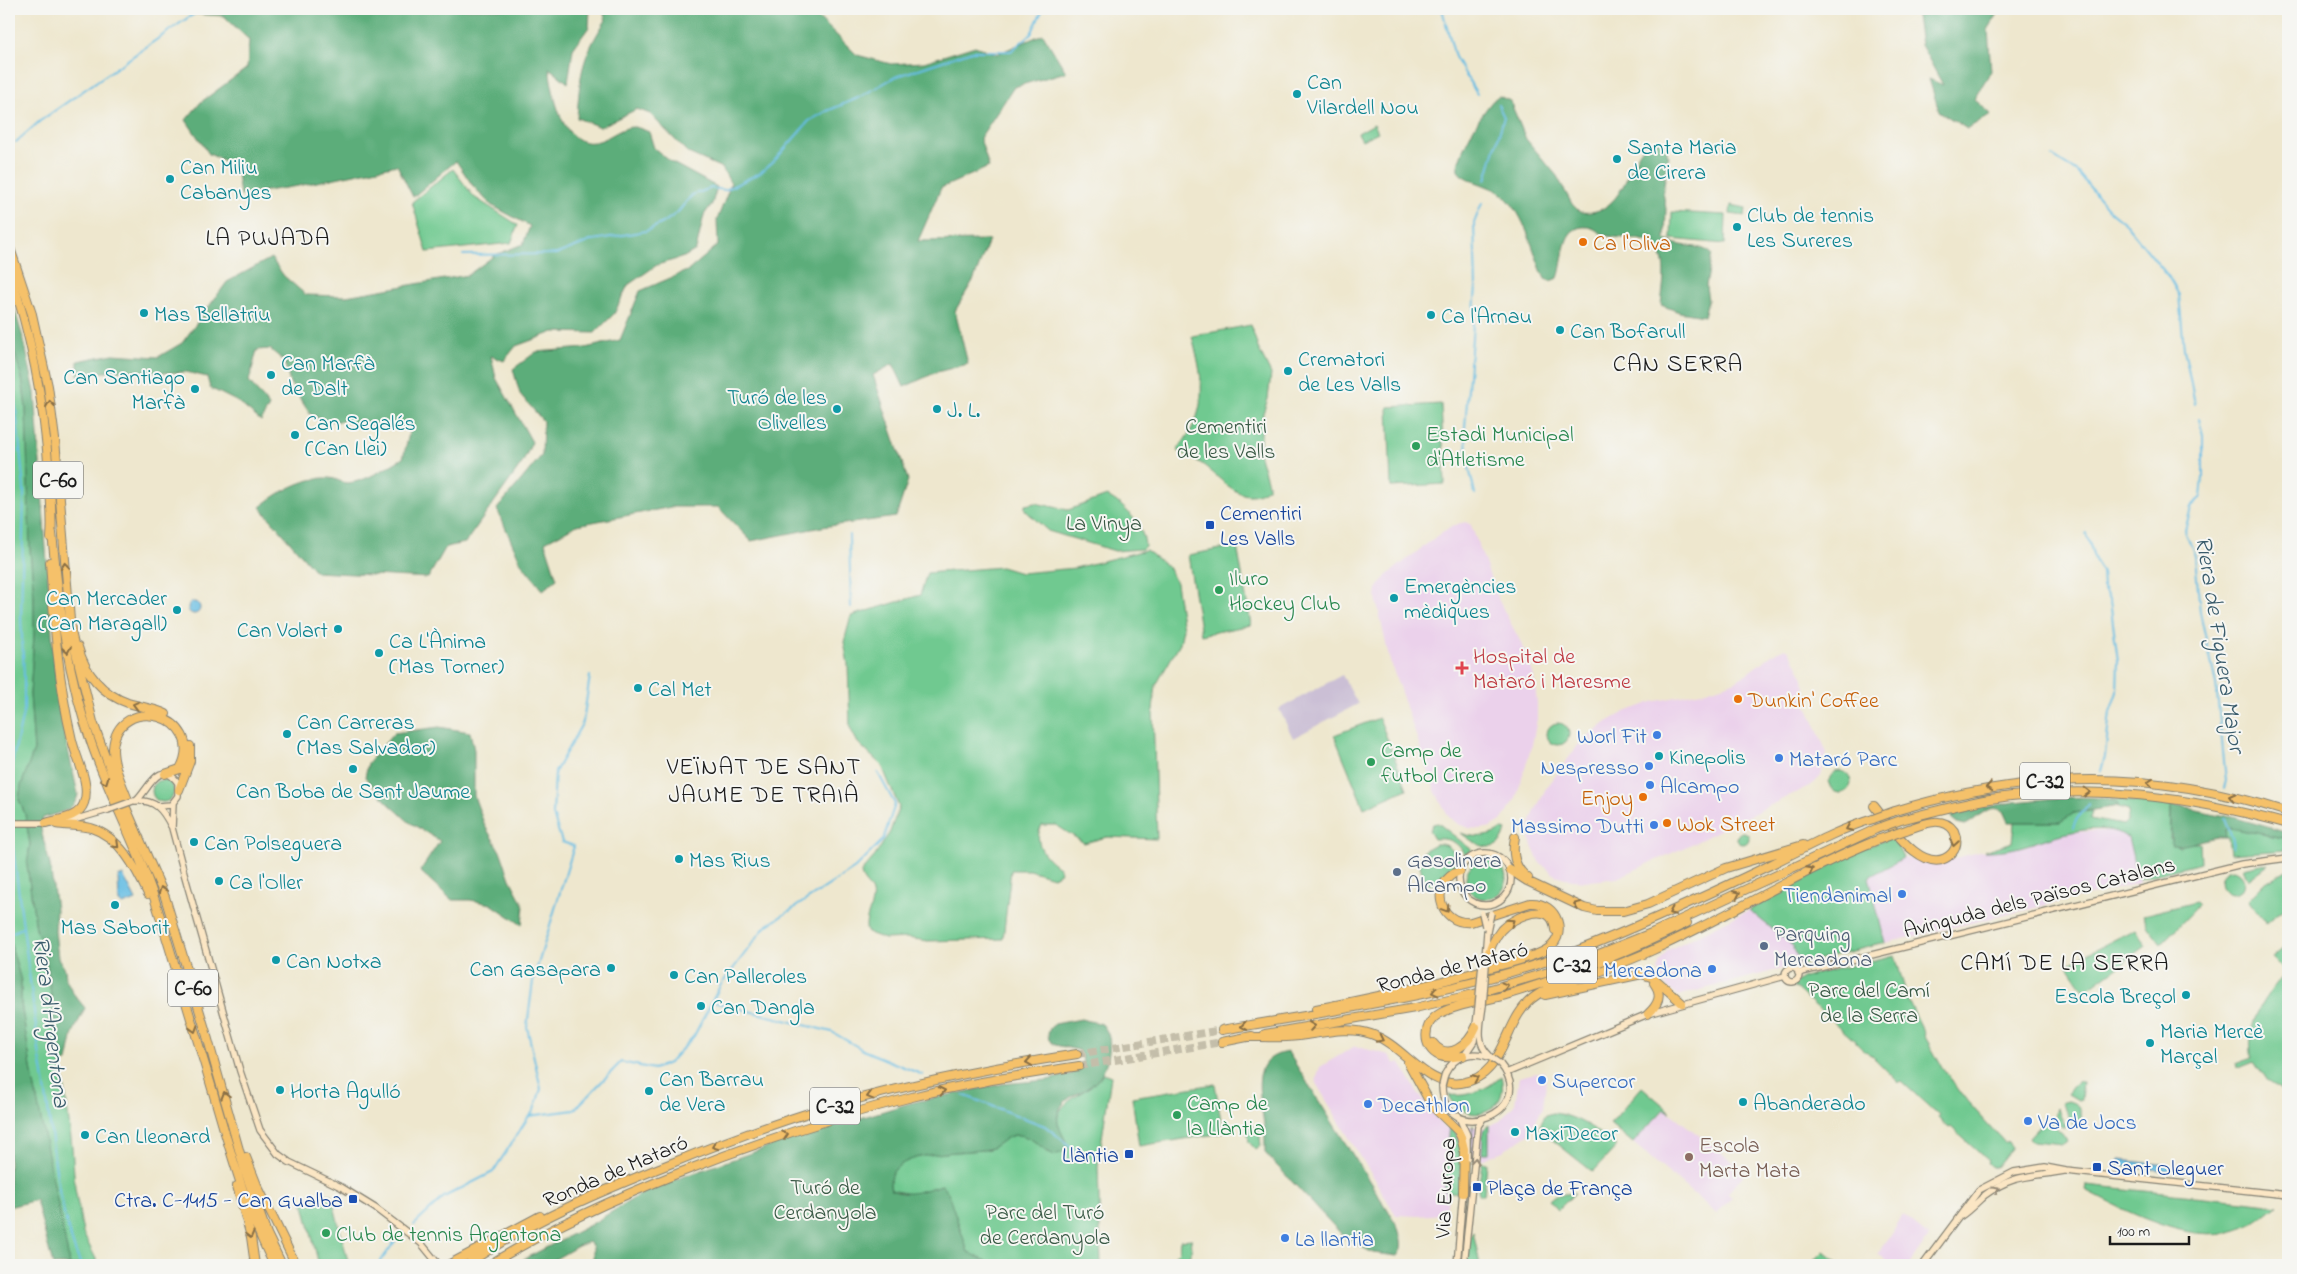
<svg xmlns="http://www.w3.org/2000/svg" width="2297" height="1274" viewBox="0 0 2297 1274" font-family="'Indie Flower',sans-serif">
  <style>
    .built { fill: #ebd1eb }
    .industrial { fill: #cbbfd5 }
    .green { fill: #6fc990; stroke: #467256 }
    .forest { fill: #5bad7a; stroke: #3c644b }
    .water { fill: #66bde3; stroke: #416c80 }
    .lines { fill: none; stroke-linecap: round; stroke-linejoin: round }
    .stream { stroke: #66bde3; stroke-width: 2 }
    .highway-tunnel { stroke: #c4beaa; stroke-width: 8; stroke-dasharray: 8 4; stroke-linecap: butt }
    .secondary-casing { stroke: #858275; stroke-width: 8 }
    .highway-casing { stroke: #858275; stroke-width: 10 }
    .secondary { stroke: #fbe6c4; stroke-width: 5.5 }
    .highway { stroke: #f5c16b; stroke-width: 8 }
    .secondary-bridge-casing { stroke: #858275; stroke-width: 8; stroke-linecap: butt }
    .highway-bridge-casing { stroke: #858275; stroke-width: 10; stroke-linecap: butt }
    .secondary-bridge { stroke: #fbe6c4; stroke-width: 5.5 }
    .highway-bridge { stroke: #f5c16b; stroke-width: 8 }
    .oneway { stroke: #886e44 }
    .oneway2 { stroke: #978b78 }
    .culture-dot { fill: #0f9aa8; stroke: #f6f6f2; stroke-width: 2 }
    .food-dot { fill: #e8710a; stroke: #f6f6f2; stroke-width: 2 }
    .leisure-dot { fill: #2e9e5b; stroke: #f6f6f2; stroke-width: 2 }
    .transit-dot { fill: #1a4fb4; stroke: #f6f6f2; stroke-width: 2 }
    .health-dot { fill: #e0444e; stroke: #f6f6f2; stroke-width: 2 }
    .shop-dot { fill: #3f7fe0; stroke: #f6f6f2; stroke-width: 2 }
    .service-dot { fill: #5c6f8a; stroke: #f6f6f2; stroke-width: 2 }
    .education-dot { fill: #8d6e63; stroke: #f6f6f2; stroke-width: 2 }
    .labels { text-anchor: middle; stroke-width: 4; stroke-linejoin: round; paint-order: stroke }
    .shield { fill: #f6f6f2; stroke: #5d5d5c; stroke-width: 1 }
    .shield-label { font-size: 21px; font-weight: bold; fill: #1c1c1c }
    .culture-label { font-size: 22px; fill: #0d838f; stroke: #f6f6f2; text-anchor: start }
    .food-label { font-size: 22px; fill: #c56008; stroke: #f6f6f2; text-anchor: start }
    .park-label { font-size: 22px; fill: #395945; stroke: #f6f6f2 }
    .leisure-label { font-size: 22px; fill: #27864d; stroke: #f6f6f2; text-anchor: start }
    .transit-label { font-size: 22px; fill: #164399; stroke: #f6f6f2; text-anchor: start }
    .health-label { font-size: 22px; fill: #be3a42; stroke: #f6f6f2; text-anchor: start }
    .shop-label { font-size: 22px; fill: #366cbe; stroke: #f6f6f2; text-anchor: start }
    .service-label { font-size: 22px; fill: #4e5e75; stroke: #f6f6f2; text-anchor: start }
    .street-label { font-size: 22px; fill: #1c1c1c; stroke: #f6f6f2 }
    .education-label { font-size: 22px; fill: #785e54; stroke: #f6f6f2; text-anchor: start }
    .neighbourhood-label { font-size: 24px; letter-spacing: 1px; fill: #1c1c1c; stroke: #f6f6f2 }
    .water-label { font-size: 24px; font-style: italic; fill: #3a5c6c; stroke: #f6f6f2 }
  </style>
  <rect width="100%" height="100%" fill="#f6f6f2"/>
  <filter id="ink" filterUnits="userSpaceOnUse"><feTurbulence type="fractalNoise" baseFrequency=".02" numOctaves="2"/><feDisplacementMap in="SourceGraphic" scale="10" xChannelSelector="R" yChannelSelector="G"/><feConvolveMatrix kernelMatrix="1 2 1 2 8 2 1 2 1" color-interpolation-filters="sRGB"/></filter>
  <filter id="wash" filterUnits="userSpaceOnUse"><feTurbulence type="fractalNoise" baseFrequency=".0096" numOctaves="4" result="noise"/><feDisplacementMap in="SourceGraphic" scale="20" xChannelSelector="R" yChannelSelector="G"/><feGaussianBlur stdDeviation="1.12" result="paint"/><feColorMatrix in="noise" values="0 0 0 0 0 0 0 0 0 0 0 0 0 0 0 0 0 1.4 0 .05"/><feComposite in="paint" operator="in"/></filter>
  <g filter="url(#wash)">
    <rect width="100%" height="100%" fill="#eee7ce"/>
    <path class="built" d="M1466 522 1471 525 1499 601 1528 656 1534 677 1537 703V719L1532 745 1515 801 1501 821 1491 827 1481 829 1469 828 1458 824 1449 817 1436 793 1389 658 1376 598 1377 589 1386 576 1442 532 1457 524Z
      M1785 648 1789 650 1804 678 1807 706 1827 753 1821 776 1813 784 1694 843 1617 878 1591 881 1572 880 1555 875 1539 862 1532 846 1529 832 1531 820 1545 790 1579 744 1607 722 1625 712 1652 702 1706 691 1731 683 1742 677 1776 652Z
      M2106 831 2118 832 2128 837 2140 883 1885 943 1869 877 1885 867 1903 858 1938 862 1980 852 2022 847 2065 832Z
      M1749 910 1793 946 1800 964 1677 996 1665 985 1658 970 1659 963 1668 950Z
      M1355 1046 1389 1055 1395 1064 1399 1062 1420 1096 1444 1128 1457 1125 1483 1128 1500 1121 1515 1104 1519 1077 1544 1071 1546 1083 1543 1107 1530 1133 1505 1150 1484 1159 1454 1156 1446 1210 1444 1214 1418 1216 1396 1215 1317 1085 1316 1079 1320 1067Z
      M1665 1109 1746 1172 1728 1194 1732 1197 1717 1214 1633 1143Z
      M1903 1215 1929 1236 1909 1265H1892L1878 1254Z"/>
    <path class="industrial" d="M1342 675 1358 704 1293 738 1279 709Z"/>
    <path class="green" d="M1374 124 1378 132 1362 140 1358 133Z
      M453 169 474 197 518 225 511 243 427 252 412 202Z
      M1731 205 1746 208 1745 216 1730 214Z
      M1672 212 1726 215 1725 244 1671 239Z
      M1251 325 1258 348 1271 374 1268 399 1263 413 1259 453 1269 487C1243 510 1222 478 1202 464 1195 459 1186 455 1177 451 1182 443 1188 436 1192 428 1208 398 1200 367 1192 336Z
      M9 334 22 378 26 408 30 549 34 597V636L30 694 34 750 21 786 19 800 25 814 30 845 27 865 36 929 43 946 48 970 57 1044 61 1059 72 1146 75 1188 83 1233 99 1265H70L69 1263 32 1074 21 1003V981L9 938Z
      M1441 404 1445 484 1391 487 1388 407Z
      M1107 496C1124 504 1144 526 1145 546L1142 549 1115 551 1048 531 1025 510V505L1035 503 1068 510Z
      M1237 546 1251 625 1201 635 1188 555Z
      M1146 550 1168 567 1176 583 1183 629 1180 643 1156 685 1153 710 1157 839 1107 837 1084 843 1056 825H1042C1032 842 1045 858 1059 867L1060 873 1053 877 1029 870H1011L1003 939 928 941 907 938 885 939 868 933C861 921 875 907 872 893 870 885 861 882 861 872L875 856 890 832 899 807 882 766 858 743 850 728 848 664 844 642 851 616 920 595 927 573 1001 567 1021 573 1075 568Z
      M1379 718 1407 789 1364 808 1334 735Z
      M1547 734a11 11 0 1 1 22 0a11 11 0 1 1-22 0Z
      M1829 782a11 11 0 1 1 22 0a11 11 0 1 1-22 0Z
      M152 791a11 11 0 1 1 22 0a11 11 0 1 1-22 0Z
      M2110 799 2171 805 2170 840 2179 847 2186 843H2200L2201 863 2138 879 2128 837C2096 819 2054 837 2023 846 2010 850 1997 851 1984 851L2013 842 2015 822H2060L2074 813 2092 811 2090 819 2123 825 2127 821 2129 810 2118 807 2117 803Z
      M1438 823 1472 850 1464 855C1459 841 1448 838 1434 839L1429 831 1433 824Z
      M2230 828 2288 839V850L2230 854 2228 837H2225L2226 830Z
      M1503 829 1506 830C1499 858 1477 846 1461 833 1476 839 1490 837 1503 829Z
      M1737 838a6 6 0 1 1 12 0a6 6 0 1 1-12 0Z
      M1893 837 1903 858 1869 877 1885 943 1800 964 1793 946 1749 910 1858 850Z
      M1436 844C1448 843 1455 850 1457 862 1454 873 1441 874 1434 885L1427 884C1422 871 1415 864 1425 850Z
      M1466 879a20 20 0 1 1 40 0a20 20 0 1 1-40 0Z
      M2260 864 2268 865 2248 880 2243 868Z
      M2288 869V906L2266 923 2248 900 2266 882Z
      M2220 882a12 12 0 1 1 24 0a12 12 0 1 1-24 0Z
      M2196 902 2199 905 2161 944 2148 927 2143 915Z
      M2135 929 2146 946 2085 991 2067 964Z
      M2288 944V1096L2267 1081 2254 1062 2236 1069 2235 1064 2252 1058C2245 1022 2264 998 2286 972L2272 958Z
      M1895 955 1908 1000 1925 1034 1924 1035 1942 1067 1967 1101 2005 1143 2007 1141 2012 1147 1996 1167H1992L1987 1163 1988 1161 1951 1127 1949 1128 1938 1118 1939 1116 1901 1081 1899 1083 1867 1051 1865 1052 1855 1042V1041L1792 985 1804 977Z
      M1103 1073 1111 1076 1098 1166 1101 1265H994L968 1252 948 1193 942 1185 911 1194 891 1190C879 1147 967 1154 989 1149 999 1146 1006 1135 1016 1135 1028 1133 1040 1146 1049 1153L1068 1145C1065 1139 1061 1133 1059 1127 1049 1102 1092 1093 1103 1073Z
      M1501 1077C1511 1113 1465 1129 1449 1095 1470 1097 1485 1090 1501 1077Z
      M2079 1080 2083 1082 2081 1099 2078 1100 2068 1094Z
      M1215 1084 1223 1133 1139 1146 1132 1097Z
      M1642 1087 1671 1112 1664 1109 1633 1143 1610 1124Z
      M2068 1101C2082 1104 2086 1117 2075 1126L2061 1103Z
      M2056 1108 2067 1128C2057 1126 2052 1118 2056 1108Z
      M1552 1113C1577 1115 1598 1131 1617 1146L1593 1172 1540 1130 1539 1127 1546 1115Z
      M2047 1118 2064 1134 2067 1141 2063 1144 2032 1141 2029 1137Z
      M1450 1125C1468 1143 1460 1170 1458 1193L1444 1191Z
      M1473 1125 1467 1200 1466 1201Z
      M1489 1125V1153H1482L1483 1130Z
      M1259 1126 1261 1146 1256 1150 1249 1142 1247 1127Z
      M1482 1162 1487 1163 1484 1195H1480L1478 1191Z
      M2086 1185 2252 1202 2277 1205C2266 1214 2252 1226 2238 1230 2188 1245 2128 1212 2085 1190Z
      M1575 1193 1558 1210 1549 1200 1555 1195Z
      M331 1194 349 1265H319L303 1201Z
      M1473 1231 1480 1265H1467L1469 1239Z
      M1192 1239 1190 1265H1174L1170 1261 1179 1251 1180 1240Z
      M1824 1251 1842 1265H1810Z"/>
    <path class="forest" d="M199 9H590L589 27 573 49 568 83 549 68C553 91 560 148 595 142 608 140 621 126 635 127 639 128 645 130 649 132L654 148 671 162 717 187 712 204 704 215 696 250 684 257 657 265 628 285 614 314 595 333 554 332 516 346 504 361 491 356 496 378 532 442 523 462 465 543 446 547 428 578 316 572 260 507C279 492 304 477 329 478 336 478 341 483 347 483 366 482 387 467 403 458L410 430 362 423 322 420 310 414 290 383 284 361 270 349 257 350 249 381 269 406 261 421 238 402 210 388 207 377 186 372 160 373 124 370 78 375V361L113 354 158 357 182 343 227 282 271 258 284 276 306 295 346 296 468 275 495 255 523 244 530 226 491 205 473 186 456 161 413 197 397 165 298 186 240 195 236 166 209 154 186 120 201 102 247 68 249 40 224 16 192 14Z
      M602 9H815L817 16 857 55 891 64 924 62 975 46 997 54 1043 34 1066 72 1014 87 980 138 989 167 941 188 918 241 989 240 974 279 955 311 968 364 937 372 904 387 893 364 873 375 908 480 896 517 822 527 751 541 718 507H672L577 525 545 542 557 579 543 590 521 563 497 509 542 455 543 421 520 394 513 369 536 352 585 348 620 340 640 291 689 270 718 245 717 220 731 184 722 168 688 153 650 114 637 109 600 127 577 118C580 74 581 58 606 20Z
      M1916 9H2001L1988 30 1991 71 1974 99 1991 114 1967 129 1939 111 1929 79 1943 85 1921 45Z
      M1499 96 1510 101 1526 139 1557 176 1572 204 1580 212C1637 219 1626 125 1665 143L1668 157 1663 192 1666 209 1665 239C1679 249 1701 243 1712 254L1706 286 1708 300 1704 316 1679 312 1661 305C1663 285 1669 259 1654 244 1640 237 1623 239 1608 236 1601 235 1596 228 1588 227 1560 224 1565 261 1558 278L1550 281 1545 279C1532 252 1527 216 1503 195 1494 186 1460 180 1458 170 1455 158 1488 99 1499 96Z
      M9 291 24 341 35 392 54 662 60 714 78 794C75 812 59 812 43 818L41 830 50 865 56 909 55 931 58 958 65 969 66 979 73 993 85 1008 73 1033 67 1061 61 1063 57 1044 48 970 43 946 36 929 27 865 30 844 25 814 19 800 21 786 34 750 30 694 34 636V597L30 549 26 408 22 378 9 334Z
      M439 727 470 732 474 750V796L485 826 501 853 510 879 524 906 522 925 491 904 470 900H452L420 871 440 841 409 822 386 801 365 777 368 763 394 733Z
      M2058 798C2072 798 2111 794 2119 806L2074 813 2060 822H2008L2003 811C1987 802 1978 820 1965 825L1957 823 1951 818 1954 813 2014 802Z
      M2171 805 2236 818 2288 833V839L2230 828 2226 830 2225 837C2209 835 2189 848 2171 845Z
      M9 938 21 981V1003L32 1074 70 1265H53L36 1200 9 1207Z
      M1081 1019 1102 1024C1109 1032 1111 1042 1109 1052 1100 1100 1070 1085 1059 1111 1053 1127 1068 1137 1067 1151L1054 1155C1042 1149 1032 1136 1018 1135 1006 1134 999 1147 988 1149 966 1154 879 1148 891 1190 909 1198 925 1189 942 1185L948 1193 968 1252 994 1265H593V1247L589 1242 578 1246 545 1265H520L519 1263 524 1259 590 1225 651 1188 788 1140 910 1103 1002 1084 1048 1080 1071 1074 1077 1071 1083 1061 1081 1055 1078 1050 1055 1045 1049 1040 1048 1034 1050 1028 1055 1024Z
      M1288 1052 1397 1225C1400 1235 1405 1247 1397 1256L1373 1253 1346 1239 1265 1153C1265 1143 1265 1134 1264 1125 1261 1096 1247 1058 1288 1052Z"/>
    <path class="water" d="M188 608a6 6 0 1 1 12 0a6 6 0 1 1-12 0Z
      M123 875 136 900 123 905 119 902 118 877Z
      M2119 1160 2168 1165 2173 1171 2118 1166Z"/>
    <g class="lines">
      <path class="stream" d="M1442 9 1455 57 1477 94
        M16 142 40 121 189 17 204 9
        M2052 156 2077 172 2110 211 2126 224 2168 276 2179 295 2184 349 2195 404
        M1486 180 1504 117 1498 105
        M463 255 557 254 593 240 646 231 663 223 677 213 692 195 711 188 725 190 760 173 775 160 809 121 827 111 858 98 895 77 972 51H1011L1031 34 1043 9
        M9 369 16 409 24 489 21 618 24 675V709L9 776
        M2199 419 2203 435V478L2201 496 2191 508 2185 530 2195 556 2200 612 2216 684 2226 780 2224 789
        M1475 494 1468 463 1465 427 1476 287 1474 223 1482 203
        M2086 533 2096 563 2102 572 2103 588 2110 601 2118 661 2117 692 2110 712 2105 756 2101 771
        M849 535 851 607
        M9 779 12 841 40 1058C54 1127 52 1200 81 1265
        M2225 819 2233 840 2232 849
        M2073 827C2076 816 2084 813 2089 804
        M9 934 22 928
        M713 1002 832 1032 865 1051 923 1075
        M963 1095 1045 1126 1081 1155
        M531 1114 534 1110 541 1089 527 1027 533 981 574 846 562 842 553 815 555 772 583 722 590 676
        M414 1225 444 1197 493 1172 529 1116 574 1110 621 1062 654 1069 669 1063 694 1036 720 986 765 927 855 868 883 840 895 804 878 773
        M378 1265 398 1237"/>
    </g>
  </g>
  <g filter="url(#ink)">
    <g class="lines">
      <path class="highway-tunnel" d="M1077 1054 1222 1030
        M1079 1066 1222 1042"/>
      <defs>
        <path id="secondary" d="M137 800C148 790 160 757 178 783V796L171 805 158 806
          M135 801C155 799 163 810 171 826
          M173 803 172 828 184 873 240 1071 260 1130 278 1154 289 1162 341 1187 375 1208 421 1243 439 1265
          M9 823H49
          M63 823 108 810
          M1459 879a26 26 0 1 1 52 0a26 26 0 1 1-52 0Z
          M1485 958 1487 932
          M1785 975a7 7 0 1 1 14 0a7 7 0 1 1-14 0Z
          M1798 973 2242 864 2288 858
          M1483 1005C1481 1023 1475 1042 1489 1055
          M1464 1056 1474 1041 1478 1008
          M1506 1073 1648 1014 1785 976
          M1445 1074C1454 1055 1474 1049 1493 1059
          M1442 1086C1443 1150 1542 1112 1500 1064
          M1458 1115 1467 1135V1158
          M1961 1216C1970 1210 1977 1202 1985 1195 2013 1174 2032 1177 2064 1171
          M1457 1265 1463 1190
          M1464 1265 1478 1126 1482 1120
          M1923 1265 1979 1190 2014 1172 2045 1167 2066 1171 2288 1195"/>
        <path id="highway" d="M9 245 32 314 48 386 55 439 71 632 93 722 114 780 165 897 205 1029 245 1171 267 1234 282 1265
          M9 270C32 336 44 403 49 473 50 494 53 517 51 538
          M52 533C59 605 67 676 92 745 112 802 142 855 159 913 175 966 191 1019 207 1072 227 1138 243 1204 274 1265
          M78 647C85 673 102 694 128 703 141 707 154 708 166 714
          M179 790 190 761V746
          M128 800C122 784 113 766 113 749 116 691 209 715 180 769L165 774
          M1874 806C1888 823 1926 881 1952 853 1958 846 1957 838 1954 831 1942 814 1921 825 1906 830
          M1895 811C2031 770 2153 769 2288 812
          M1901 820C1931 812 1960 804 1990 799 2092 783 2190 797 2288 824
          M46 823C59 819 79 818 84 803 91 784 76 758 72 740 58 682 54 621 50 562
          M56 824C67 826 79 825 91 828 120 837 136 868 148 894
          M1515 837C1512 852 1514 868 1528 878
          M1510 870 1527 881 1584 908 1597 911H1623L1648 904 1726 868 1803 845
          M1486 962C1489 950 1493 940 1501 930 1513 917 1553 898 1555 930
          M1545 995 1642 974 1654 978 1682 1003
          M1316 1009C1375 997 1433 985 1490 968 1508 963 1528 959 1544 951 1571 938 1558 901 1530 903L1471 922C1437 925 1429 881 1460 871
          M1648 1014C1658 1005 1663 995 1654 983
          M1222 1030C1341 1009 1462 993 1576 951 1641 926 1703 897 1766 867 1801 850 1836 830 1873 819
          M1265 1034 1415 1008 1474 994 1569 966 1654 932 1876 829
          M1247 1037C1264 1037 1282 1038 1299 1036 1324 1033 1347 1026 1371 1034 1404 1045 1426 1088 1461 1083 1509 1076 1501 1018 1537 995 1549 987 1565 984 1579 979 1604 970 1629 961 1653 950 1730 916 1801 870 1880 839
          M1222 1042 1252 1036
          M1433 1043C1448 1063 1469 1044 1476 1027
          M1463 1056C1455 1056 1448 1059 1440 1056 1421 1048 1423 1023 1439 1014 1458 1003 1488 1001 1509 994 1568 976 1632 950 1687 923
          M1408 1062 1432 1106 1458 1131 1461 1137 1464 1149 1463 1193
          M246 1157 257 1185 296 1265
          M237 1186 251 1237 255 1265
          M448 1265 540 1216
          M466 1265C530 1221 601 1191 672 1163 719 1144 766 1126 815 1111 901 1085 988 1068 1077 1054
          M489 1265C549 1228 613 1199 679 1173 755 1143 833 1117 912 1097 967 1083 1023 1075 1079 1066"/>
      </defs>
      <use href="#secondary" class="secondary-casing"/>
      <use href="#highway" class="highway-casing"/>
      <use href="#secondary" class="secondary"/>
      <use href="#highway" class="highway"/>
      <defs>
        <path id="secondary-bridge" d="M108 810 133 801
          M1482 913 1485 926
          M1487 932 1491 913
          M1483 1005 1486 965
          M1478 1008 1482 964
          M1493 1059 1500 1064
          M1442 1086 1445 1074"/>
        <path id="highway-bridge" d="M1873 819 1895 811
          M1876 829 1901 820
          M1880 839 1906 830"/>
      </defs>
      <use href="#secondary-bridge" class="secondary-bridge-casing"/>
      <use href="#highway-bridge" class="highway-bridge-casing"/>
      <use href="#secondary-bridge" class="secondary-bridge"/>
      <use href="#highway-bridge" class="highway-bridge"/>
    </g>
    <defs><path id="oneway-chevron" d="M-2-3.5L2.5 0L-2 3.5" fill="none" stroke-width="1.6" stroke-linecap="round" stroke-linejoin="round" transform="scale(1.25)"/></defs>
    <g class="oneway">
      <use href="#oneway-chevron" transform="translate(50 404) rotate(-97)"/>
      <use href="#oneway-chevron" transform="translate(65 566) rotate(-96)"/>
      <use href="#oneway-chevron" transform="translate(67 650) rotate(80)"/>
      <use href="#oneway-chevron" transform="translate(136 705) rotate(-165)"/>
      <use href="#oneway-chevron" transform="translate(105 781) rotate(69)"/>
      <use href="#oneway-chevron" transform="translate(2150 783) rotate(-175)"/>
      <use href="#oneway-chevron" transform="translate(1989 787) rotate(171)"/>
      <use href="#oneway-chevron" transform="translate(2087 792) rotate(1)"/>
      <use href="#oneway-chevron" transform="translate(2232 797) rotate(-166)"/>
      <use href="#oneway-chevron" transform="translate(1849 828) rotate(157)"/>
      <use href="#oneway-chevron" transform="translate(1954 843) rotate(99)"/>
      <use href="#oneway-chevron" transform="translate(116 845) rotate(44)"/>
      <use href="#oneway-chevron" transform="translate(1810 870) rotate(-27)"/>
      <use href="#oneway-chevron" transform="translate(162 890) rotate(-111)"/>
      <use href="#oneway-chevron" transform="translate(1737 894) rotate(-26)"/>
      <use href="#oneway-chevron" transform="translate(1577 905) rotate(-157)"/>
      <use href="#oneway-chevron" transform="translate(1446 909) rotate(59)"/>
      <use href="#oneway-chevron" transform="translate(1672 912) rotate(156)"/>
      <use href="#oneway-chevron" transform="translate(1511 922) rotate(-35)"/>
      <use href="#oneway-chevron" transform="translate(1505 986) rotate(-15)"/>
      <use href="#oneway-chevron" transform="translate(1435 992) rotate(167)"/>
      <use href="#oneway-chevron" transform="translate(1244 1026) rotate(170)"/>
      <use href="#oneway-chevron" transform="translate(1312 1026) rotate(-9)"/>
      <use href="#oneway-chevron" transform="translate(194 1029) rotate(73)"/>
      <use href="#oneway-chevron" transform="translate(1380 1039) rotate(26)"/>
      <use href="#oneway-chevron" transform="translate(1029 1062) rotate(171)"/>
      <use href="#oneway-chevron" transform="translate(1475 1078) rotate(-24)"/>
      <use href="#oneway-chevron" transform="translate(942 1091) rotate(-12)"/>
      <use href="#oneway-chevron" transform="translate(225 1095) rotate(-106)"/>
      <use href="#oneway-chevron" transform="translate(870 1096) rotate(165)"/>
      <use href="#oneway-chevron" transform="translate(785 1135) rotate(-18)"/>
      <use href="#oneway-chevron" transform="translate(715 1146) rotate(159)"/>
      <use href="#oneway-chevron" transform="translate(250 1235) rotate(75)"/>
    </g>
    <g class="oneway2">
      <use href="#oneway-chevron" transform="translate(1475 1161) rotate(-84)"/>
      <use href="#oneway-chevron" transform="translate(1996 1189) rotate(-31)"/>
    </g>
  </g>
  <g class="culture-dot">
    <circle cx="1297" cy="94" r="5"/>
    <circle cx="1617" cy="159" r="5"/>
    <circle cx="170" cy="179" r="5"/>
    <circle cx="1737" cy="227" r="5"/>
    <circle cx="144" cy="313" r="5"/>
    <circle cx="1431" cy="315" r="5"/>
    <circle cx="1560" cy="330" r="5"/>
    <circle cx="1288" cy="371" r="5"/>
    <circle cx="271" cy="375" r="5"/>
    <circle cx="195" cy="389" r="5"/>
    <circle cx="837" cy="409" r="5"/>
    <circle cx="937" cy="409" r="5"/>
    <circle cx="295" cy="435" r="5"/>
    <circle cx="1394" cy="598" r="5"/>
    <circle cx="177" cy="610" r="5"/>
    <circle cx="338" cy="629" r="5"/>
    <circle cx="379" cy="653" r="5"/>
    <circle cx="638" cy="688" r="5"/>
    <circle cx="287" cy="734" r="5"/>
    <circle cx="1659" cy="756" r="5"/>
    <circle cx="353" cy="769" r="5"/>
    <circle cx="194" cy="842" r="5"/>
    <circle cx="679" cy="859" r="5"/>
    <circle cx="219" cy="881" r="5"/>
    <circle cx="115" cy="905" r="5"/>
    <circle cx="276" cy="960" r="5"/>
    <circle cx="611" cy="968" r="5"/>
    <circle cx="674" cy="975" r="5"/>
    <circle cx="2186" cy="995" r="5"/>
    <circle cx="701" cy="1006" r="5"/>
    <circle cx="2150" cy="1043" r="5"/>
    <circle cx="280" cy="1090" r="5"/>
    <circle cx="649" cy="1091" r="5"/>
    <circle cx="1743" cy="1102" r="5"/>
    <circle cx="1515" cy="1132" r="5"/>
    <circle cx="85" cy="1135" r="5"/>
  </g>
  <g class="food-dot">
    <circle cx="1583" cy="242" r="5"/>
    <circle cx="1738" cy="699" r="5"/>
    <circle cx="1643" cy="797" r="5"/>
    <circle cx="1667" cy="823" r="5"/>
  </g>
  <g class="leisure-dot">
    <circle cx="1416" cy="446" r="5"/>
    <circle cx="1219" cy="590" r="5"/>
    <circle cx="1371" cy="762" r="5"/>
    <circle cx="1177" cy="1115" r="5"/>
    <circle cx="326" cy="1233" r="5"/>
  </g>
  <g class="transit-dot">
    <rect x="1205" y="520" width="10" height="10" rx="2.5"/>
    <rect x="1124" y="1149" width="10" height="10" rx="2.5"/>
    <rect x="2092" y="1162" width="10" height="10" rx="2.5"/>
    <rect x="1472" y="1182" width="10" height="10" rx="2.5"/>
    <rect x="348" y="1194" width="10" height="10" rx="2.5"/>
  </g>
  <path class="health-dot" d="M1459.5 660.5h5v5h5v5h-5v5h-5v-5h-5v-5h5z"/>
  <g class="shop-dot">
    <circle cx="1657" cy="735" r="5"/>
    <circle cx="1779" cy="758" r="5"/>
    <circle cx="1649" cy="766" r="5"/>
    <circle cx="1650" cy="785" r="5"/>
    <circle cx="1654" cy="825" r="5"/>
    <circle cx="1902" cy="894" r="5"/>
    <circle cx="1712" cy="969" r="5"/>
    <circle cx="1542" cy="1080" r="5"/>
    <circle cx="1368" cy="1104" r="5"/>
    <circle cx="2028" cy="1121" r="5"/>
    <circle cx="1285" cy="1238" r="5"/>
  </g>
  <g class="service-dot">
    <circle cx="1397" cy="872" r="5"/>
    <circle cx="1764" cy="946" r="5"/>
  </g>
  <circle class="education-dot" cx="1689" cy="1157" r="5"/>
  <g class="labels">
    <g class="shield">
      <rect x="33" y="461.5" width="50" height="37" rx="4"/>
      <rect x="2020" y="762.5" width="50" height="37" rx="4"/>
      <rect x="1547" y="946.5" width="50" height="37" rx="4"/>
      <rect x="168" y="969.5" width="50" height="37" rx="4"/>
      <rect x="810" y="1087.5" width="50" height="37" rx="4"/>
    </g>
    <g class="shield-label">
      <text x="58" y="487">C-60</text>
      <text x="2045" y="788">C-32</text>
      <text x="1572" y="972">C-32</text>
      <text x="193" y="995">C-60</text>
      <text x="835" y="1113">C-32</text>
    </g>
    <g class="culture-label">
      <text x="1307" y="89">Can<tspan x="1307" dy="25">Vilardell Nou</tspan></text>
      <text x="1627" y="154">Santa Maria<tspan x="1627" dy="25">de Cirera</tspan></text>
      <text x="180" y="174">Can Miliu<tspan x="180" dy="25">Cabanyes</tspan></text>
      <text x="1747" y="222">Club de tennis<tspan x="1747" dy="25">Les Sureres</tspan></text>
      <text x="154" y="321">Mas Bellatriu</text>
      <text x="1441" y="323">Ca l'Arnau</text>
      <text x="1570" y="338">Can Bofarull</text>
      <text x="1298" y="366">Crematori<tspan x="1298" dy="25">de Les Valls</tspan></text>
      <text x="281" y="370">Can Marfà<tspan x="281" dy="25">de Dalt</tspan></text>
      <text x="185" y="384" text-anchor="end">Can Santiago<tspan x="185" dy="25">Marfà</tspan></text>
      <text x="827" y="404" text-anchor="end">Turó de les<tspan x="827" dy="25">Olivelles</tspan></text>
      <text x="947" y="417">J. L.</text>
      <text x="305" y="430">Can Segalés<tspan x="305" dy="25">(Can Llei)</tspan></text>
      <text x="1404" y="593">Emergències<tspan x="1404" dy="25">mèdiques</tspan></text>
      <text x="167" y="605" text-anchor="end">Can Mercader<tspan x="167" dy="25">(Can Maragall)</tspan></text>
      <text x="328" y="637" text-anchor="end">Can Volart</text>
      <text x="389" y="648">Ca L'Ànima<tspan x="389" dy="25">(Mas Torner)</tspan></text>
      <text x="648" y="696">Cal Met</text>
      <text x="297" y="729">Can Carreras<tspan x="297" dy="25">(Mas Salvador)</tspan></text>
      <text x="1669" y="764">Kinepolis</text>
      <text x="353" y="798" text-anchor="middle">Can Boba de Sant Jaume</text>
      <text x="204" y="850">Can Polseguera</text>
      <text x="689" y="867">Mas Rius</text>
      <text x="229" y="889">Ca l'Oller</text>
      <text x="115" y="934" text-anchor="middle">Mas Saborit</text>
      <text x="286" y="968">Can Notxa</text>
      <text x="601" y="976" text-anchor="end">Can Gasapara</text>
      <text x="684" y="983">Can Palleroles</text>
      <text x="2176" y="1003" text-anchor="end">Escola Breçol</text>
      <text x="711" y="1014">Can Dangla</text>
      <text x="2160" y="1038">Maria Mercè<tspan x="2160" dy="25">Marçal</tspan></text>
      <text x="659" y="1086">Can Barrau<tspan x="659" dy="25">de Vera</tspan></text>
      <text x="290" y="1098">Horta Agulló</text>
      <text x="1753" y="1110">Abanderado</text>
      <text x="1525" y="1140">MaxiDecor</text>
      <text x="95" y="1143">Can Lleonard</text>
    </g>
    <g class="food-label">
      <text x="1593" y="250">Ca l'Oliva</text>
      <text x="1748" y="707">Dunkin' Coffee</text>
      <text x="1633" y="805" text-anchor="end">Enjoy</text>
      <text x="1677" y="831">Wok Street</text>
    </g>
    <g class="park-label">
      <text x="1226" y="433">Cementiri<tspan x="1226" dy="25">de les Valls</tspan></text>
      <text x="1104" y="530">La Vinya</text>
      <text x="1869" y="997">Parc del Camí<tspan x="1869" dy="25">de la Serra</tspan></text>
      <text x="825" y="1194">Turó de<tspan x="825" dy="25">Cerdanyola</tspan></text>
      <text x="1045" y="1219">Parc del Turó<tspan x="1045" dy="25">de Cerdanyola</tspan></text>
    </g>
    <g class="leisure-label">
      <text x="1426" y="441">Estadi Municipal<tspan x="1426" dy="25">d'Atletisme</tspan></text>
      <text x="1229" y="585">Iluro<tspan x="1229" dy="25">Hockey Club</tspan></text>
      <text x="1381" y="757">Camp de<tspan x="1381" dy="25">futbol Cirera</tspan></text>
      <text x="1187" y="1110">Camp de<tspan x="1187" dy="25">la Llàntia</tspan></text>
      <text x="336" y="1241">Club de tennis Argentona</text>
    </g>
    <g class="transit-label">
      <text x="1220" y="520">Cementiri<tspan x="1220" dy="25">Les Valls</tspan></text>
      <text x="1119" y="1162" text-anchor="end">Llàntia</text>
      <text x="2107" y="1175">Sant Oleguer</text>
      <text x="1487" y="1195">Plaça de França</text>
      <text x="343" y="1207" text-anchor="end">Ctra. C-1415 - Can Gualba</text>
    </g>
    <g class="health-label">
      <text x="1473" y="663">Hospital de<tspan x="1473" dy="25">Mataró i Maresme</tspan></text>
    </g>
    <g class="shop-label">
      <text x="1647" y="743" text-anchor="end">Worl Fit</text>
      <text x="1789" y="766">Mataró Parc</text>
      <text x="1639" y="774" text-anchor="end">Nespresso</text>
      <text x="1660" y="793">Alcampo</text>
      <text x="1644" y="833" text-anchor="end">Massimo Dutti</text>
      <text x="1892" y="902" text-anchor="end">Tiendanimal</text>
      <text x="1702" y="977" text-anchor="end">Mercadona</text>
      <text x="1552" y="1088">Supercor</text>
      <text x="1378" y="1112">Decathlon</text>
      <text x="2038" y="1129">Va de Jocs</text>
      <text x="1295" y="1246">La llantia</text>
    </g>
    <g class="service-label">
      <text x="1407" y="867">Gasolinera<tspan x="1407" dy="25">Alcampo</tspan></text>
      <text x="1774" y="941">Parquing<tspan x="1774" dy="25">Mercadona</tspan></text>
    </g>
    <g class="street-label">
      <text transform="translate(2039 896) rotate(-14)" y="8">Avinguda dels Països Catalans</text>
      <text transform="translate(1452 966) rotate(-14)" y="8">Ronda de Mataró</text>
      <text transform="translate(615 1170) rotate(-23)" y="8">Ronda de Mataró</text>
      <text transform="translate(1444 1188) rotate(-87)" y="8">Via Europa</text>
    </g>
    <g class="education-label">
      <text x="1699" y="1152">Escola<tspan x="1699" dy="25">Marta Mata</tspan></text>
    </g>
    <g class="neighbourhood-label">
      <text x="268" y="245">LA PUJADA</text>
      <text x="1678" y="371">CAN SERRA</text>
      <text x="764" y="774">VEÏNAT DE SANT<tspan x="764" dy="28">JAUME DE TRAIÀ</tspan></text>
      <text x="2065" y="970">CAMÍ DE LA SERRA</text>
    </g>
    <g class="water-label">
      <text transform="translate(2221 644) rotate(81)" y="8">Riera de Figuera Major</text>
      <text transform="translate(52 1022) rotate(83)" y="8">Riera d'Argentona</text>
    </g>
  </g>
  <rect width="2297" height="1274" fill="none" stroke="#f6f6f2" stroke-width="30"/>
  <path d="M2110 1236v8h79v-8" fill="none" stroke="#1c1c1c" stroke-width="2.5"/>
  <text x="2117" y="1236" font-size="15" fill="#1c1c1c" stroke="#f6f6f2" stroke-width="4" paint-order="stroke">100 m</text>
</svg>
